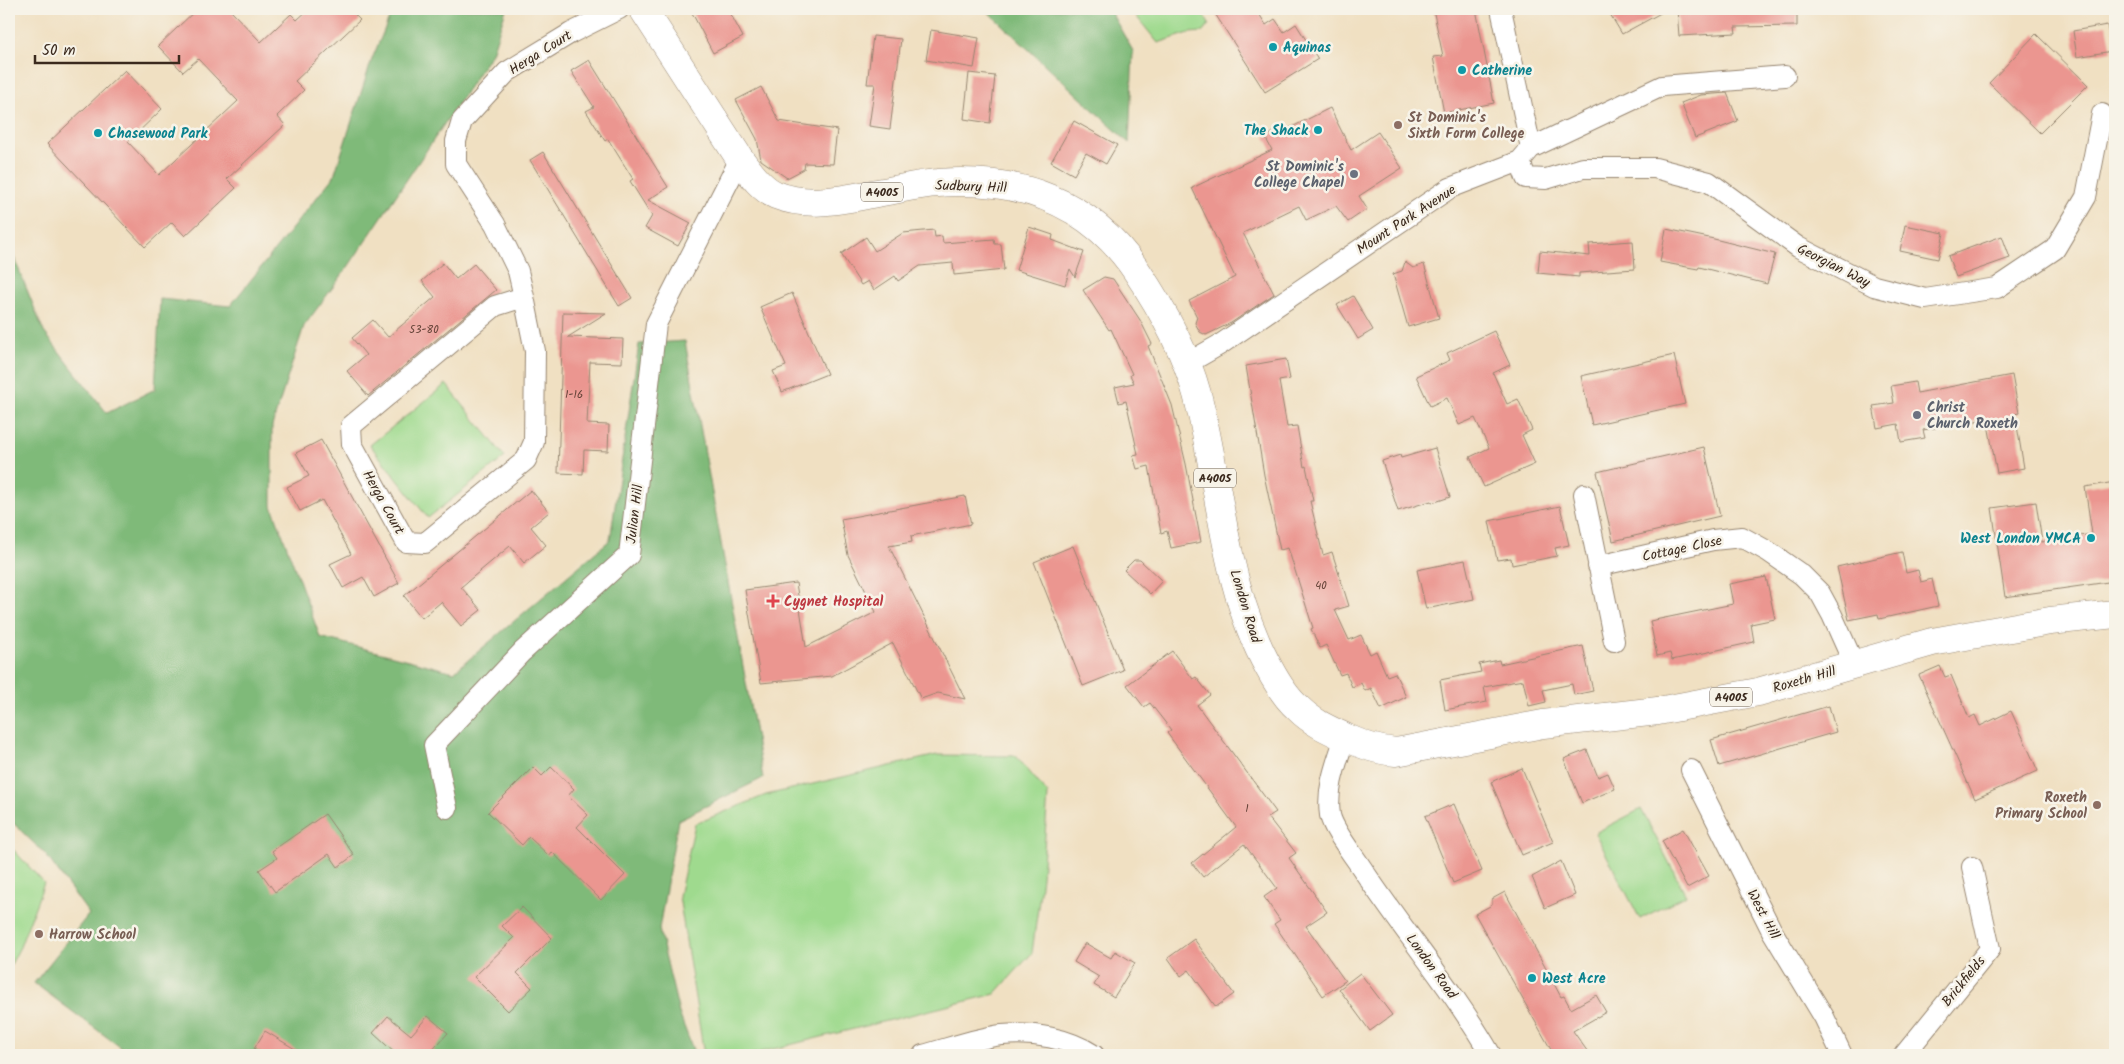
<svg xmlns="http://www.w3.org/2000/svg" width="2124" height="1064" viewBox="0 0 2124 1064" font-family="Kalam,sans-serif">
  <style>
    .green { fill: #9fda8e; stroke: #6d8256 }
    .forest { fill: #7fba79; stroke: #5d724c }
    .building { fill: #eb9690 }
    .lines { fill: none; stroke-linecap: round; stroke-linejoin: round }
    .street-casing { stroke: #968570; stroke-width: 22 }
    .primary-casing { stroke: #968570; stroke-width: 29 }
    .street { stroke: #fff; stroke-width: 20 }
    .primary { stroke: #fff; stroke-width: 28 }
    .culture-dot { fill: #0f9aa8; stroke: #f7f3e8; stroke-width: 2 }
    .education-dot { fill: #8d6e63; stroke: #f7f3e8; stroke-width: 2 }
    .worship-dot { fill: #6b7280; stroke: #f7f3e8; stroke-width: 2 }
    .health-dot { fill: #e0444e; stroke: #f7f3e8; stroke-width: 2 }
    .labels { text-anchor: middle; stroke-width: 5; stroke-linejoin: round; paint-order: stroke }
    .number-label { font-size: 11px; fill: #67453a }
    .shield { fill: #f7f3e8; stroke: #73665b; stroke-width: 1 }
    .shield-label { font-size: 12px; font-weight: bold; fill: #3b2a1e }
    .culture-label { font-size: 14px; font-weight: bold; fill: #0d838f; stroke: #f7f3e8; text-anchor: start }
    .street-label { font-size: 14px; fill: #3b2a1e; stroke: #f7f3e8 }
    .education-label { font-size: 14px; font-weight: bold; fill: #785e54; stroke: #f7f3e8; text-anchor: start }
    .worship-label { font-size: 14px; font-weight: bold; fill: #5b616d; stroke: #f7f3e8; text-anchor: end }
    .health-label { font-size: 14px; font-weight: bold; fill: #be3a42; stroke: #f7f3e8; text-anchor: start }
  </style>
  <rect width="100%" height="100%" fill="#f7f3e8"/>
  <filter id="ink" filterUnits="userSpaceOnUse"><feTurbulence type="fractalNoise" baseFrequency=".02" numOctaves="2"/><feDisplacementMap in="SourceGraphic" scale="10" xChannelSelector="R" yChannelSelector="G"/><feConvolveMatrix kernelMatrix="1 2 1 2 8 2 1 2 1" color-interpolation-filters="sRGB"/></filter>
  <filter id="wash" filterUnits="userSpaceOnUse"><feTurbulence type="fractalNoise" baseFrequency=".0096" numOctaves="4" result="noise"/><feDisplacementMap in="SourceGraphic" scale="20" xChannelSelector="R" yChannelSelector="G"/><feGaussianBlur stdDeviation="1.12" result="paint"/><feColorMatrix in="noise" values="0 0 0 0 0 0 0 0 0 0 0 0 0 0 0 0 0 1.4 0 .05"/><feComposite in="paint" operator="in"/></filter>
  <g filter="url(#wash)">
    <rect width="100%" height="100%" fill="#f0e0c2"/>
    <path class="green" d="M1137 9H1200L1209 24 1203 32 1189 33 1158 43 1132 11Z
      M446 384 505 457 428 518 370 445Z
      M937 755 1016 756 1048 794 1042 877 1032 953 995 994 749 1055H704L679 896 695 824 766 795Z
      M1641 809 1686 895 1640 919 1595 833Z
      M9 845 44 883 20 947 9 968Z"/>
    <path class="forest" d="M393 9H506L492 53 348 267 304 326 272 426V506L320 637 454 672 610 540 639 344 685 341 763 778 678 820 659 929 679 1013 695 1055H131L34 983 89 914 46 855 9 819V245L44 332 107 413 155 389 160 299 230 306 334 176 372 59Z
      M985 9H1109L1133 51 1129 143Z"/>
    <g id="blocks">
      <path class="building" d="M197 9H229L261 42 291 14 297 20 309 9H349L360 20 295 81 304 90 277 116 285 125 227 179 236 188 185 236 172 222 145 247 47 144 125 70 162 109 128 142 159 175 238 101 198 59 183 72 158 46Z
        M690 9H728L743 37 713 53Z
        M1212 9H1256L1266 25 1275 19 1284 32 1296 24 1318 59 1265 92Z
        M1433 9H1476L1494 103 1444 113 1433 57 1443 56Z
        M1607 9H1668L1622 34Z
        M1677 9H1797V26L1735 27 1736 33 1679 36Z
        M2107 25 2112 51 2077 57 2073 31Z
        M931 30 979 38 974 68 926 60Z
        M2036 34 2088 85 2040 133 1989 83Z
        M873 36 901 39 890 129 869 126 875 84H867Z
        M589 60 668 187 648 200 691 223 678 246 645 228 652 216 630 181 633 179 608 139 605 141 586 111 594 107 571 71Z
        M969 73 995 76 990 123 964 119Z
        M761 87 779 121 837 130 833 164 805 163 804 169 787 178 761 160 757 139 736 100Z
        M1727 93 1738 121 1695 138 1681 103 1701 95Z
        M1330 108 1351 150 1378 132 1402 168 1359 196 1367 209 1348 222 1336 206 1306 220 1299 206 1243 233 1274 294 1231 323 1206 335 1200 332 1195 323 1197 317 1189 301 1235 277 1192 188 1272 150 1265 137 1278 130 1280 133Z
        M1074 121 1117 145 1106 164 1086 153 1074 175 1051 162Z
        M543 152 632 298 619 306 530 160Z
        M1905 225 1944 233 1938 259 1900 251Z
        M1029 227 1053 235 1052 240 1084 252 1075 277 1070 269 1065 285 1016 270Z
        M1666 229 1714 239 1775 254 1767 284 1699 267 1698 269 1660 262Z
        M934 230 935 237 942 236 943 243 994 239 995 244H1001L1004 270 954 275 953 263 920 266 898 281 895 276 874 290 868 281 861 285 841 254 866 237 875 251 903 233Z
        M2002 236 2010 258 1956 277 1948 256Z
        M1633 241 1635 269 1579 273V277L1538 273 1540 251 1590 256 1589 244Z
        M1405 262 1413 268 1424 264 1439 318 1408 327 1393 274 1402 271Z
        M443 263 456 279 474 264 496 290 368 396 347 371 366 355 352 338 373 320 388 337 435 297 422 281Z
        M1104 277 1113 279 1140 320 1152 344 1148 346 1172 405 1186 464 1201 542 1171 548 1167 531 1161 533 1149 466 1137 469 1133 455 1138 454 1126 401 1119 403 1115 387 1134 383 1130 375 1132 374 1111 329 1109 330 1083 290Z
        M792 293 827 374 782 392 773 371 786 366 760 307Z
        M1353 296 1373 330 1358 339 1337 305Z
        M563 312 606 313 568 337 623 339 622 363 590 362 587 424 609 425 608 451 584 450 583 474 558 473Z
        M1494 331 1510 365 1493 373 1507 404 1518 399 1532 430 1522 435 1535 464 1484 487 1470 457 1489 448 1475 418 1459 425 1447 398 1430 406 1416 376 1450 360 1447 353Z
        M1674 355 1685 404 1592 425 1581 376Z
        M1286 359 1290 379 1279 381 1287 427 1297 426 1304 467 1306 466 1313 501H1310L1323 555 1332 552 1349 606 1335 610 1349 640 1361 635 1370 654 1376 651 1387 676 1395 673 1406 697 1381 709 1371 688 1365 691 1361 683 1352 687 1346 673 1340 675 1326 645 1320 648 1311 629 1313 628 1288 548 1280 550 1264 475 1246 366Z
        M2012 375 2019 413 2015 414 2024 468 1997 473 1987 419 1923 430 1925 438 1901 442 1898 424 1877 428 1873 406 1894 403 1891 386 1915 382 1917 393Z
        M321 440 399 583 374 597 363 577 343 588 330 564 351 554 322 500 300 511 287 487 309 476 296 453Z
        M1704 447 1720 516 1613 541 1597 472Z
        M1435 448 1450 497 1432 503 1431 501 1398 511 1382 461 1400 455 1401 458Z
        M2115 482V581L2005 597 1992 508 2036 502 2042 542 2092 534 2085 487Z
        M531 490 549 512 531 527 546 545 524 563 510 546 461 587 481 610 461 626 441 602 422 618 404 596Z
        M965 496 971 524 911 536 912 542 889 546 965 699 938 693 921 699 893 643 832 676 761 683 745 590 796 583 806 647 876 612 848 555 841 519Z
        M1560 506 1569 545 1555 548 1557 556 1512 565 1511 558 1497 560 1489 521Z
        M1073 546 1123 670 1083 686 1034 562Z
        M1902 552 1906 573 1918 570 1921 582 1932 579 1938 606 1879 619 1878 614 1849 620 1837 567Z
        M1134 560H1140L1162 581 1150 594 1124 570Z
        M1465 560 1474 599 1426 609 1417 570Z
        M1766 577 1775 619 1751 624 1754 642 1672 660 1670 653 1657 656 1650 621 1733 604 1729 584Z
        M1583 646 1593 691 1574 695 1572 684 1543 690 1546 702 1529 706 1523 680 1484 687 1487 702 1445 710 1440 680 1481 672 1479 664 1499 660 1500 664Z
        M1172 651 1193 679 1196 677 1210 695 1197 705 1276 812 1268 817 1296 853 1289 858 1327 912 1306 926 1345 981 1323 996 1274 924 1280 920 1264 897 1277 888 1244 844 1203 877 1192 863 1236 827 1167 733 1171 730 1150 703 1144 707 1127 685Z
        M1940 666 1945 677 1951 675 1969 718 1975 715 1980 726 2011 711 2038 771 1975 799 1919 675Z
        M1829 706 1836 732 1719 766 1711 740Z
        M1587 750 1598 777 1608 773 1615 789 1582 803 1564 759Z
        M533 767 542 776 551 767 574 789 568 796 588 815 577 827 625 875 601 900 552 852 549 856 529 837 522 845 488 812Z
        M1522 768 1553 842 1522 855 1491 782Z
        M1454 804 1482 871 1453 883 1425 816Z
        M325 814 354 855 338 867 329 854 275 892 259 870 277 858 272 851Z
        M1683 829 1709 876 1687 888 1662 841Z
        M1561 861 1575 895 1545 908 1532 877Z
        M1505 892 1561 997 1564 996 1571 1009 1596 995 1606 1012 1573 1031 1590 1055H1554L1475 914 1492 905V899Z
        M522 907 552 938 517 973 532 988 508 1011 474 977 514 938 502 926Z
        M1194 939 1234 994 1216 1007 1189 970 1181 976 1168 958Z
        M1085 943 1111 958 1115 951 1135 963 1114 997 1094 985 1099 977 1074 962Z
        M1360 973 1392 1015 1370 1031 1339 989Z
        M388 1016 411 1035 428 1016 448 1033 428 1055H397L373 1033Z
        M265 1031 305 1055H264L254 1049Z"/>
    </g>
  </g>
  <g filter="url(#ink)">
    <use href="#blocks" fill-opacity="0" stroke="#968570" stroke-width="1"/>
    <g class="lines">
      <defs>
        <path id="street" d="M1501 9 1531 148
          M1520 161 1526 178 1546 179 1583 168H1655L1709 182 1798 247 1874 286 1925 299 1997 288 2055 249 2086 197 2102 114
          M524 297 495 306 351 426 352 444 406 542 425 543 526 460 534 442 535 351 524 297 518 271 495 224 456 164V141L462 121 507 72 571 33 619 9
          M1186 364 1221 344 1450 188 1520 161 1531 148 1662 86 1785 76
          M1584 494 1614 641
          M1598 566 1713 540 1742 537 1769 552 1802 575 1820 593 1832 615 1854 664
          M1345 737C1337 762 1326 788 1330 815 1333 830 1352 853 1361 867 1403 931 1453 989 1491 1055
          M1691 770 1772 931 1824 1017 1842 1055
          M447 808 434 745 522 652 629 555 656 324 740 159
          M923 1055C946 1049 980 1037 1002 1035 1034 1032 1068 1038 1094 1055
          M1904 1055 1990 949 1972 867"/>
        <path id="primary" d="M643 9 740 159C749 171 761 189 776 195 808 208 844 199 877 193 897 190 918 184 938 183 1019 177 1089 201 1136 270 1161 307 1185 350 1197 394 1221 484 1223 586 1269 668 1277 683 1286 698 1299 709 1313 723 1330 730 1347 738 1366 746 1376 750 1396 752L1543 724 1658 711 1758 692 1932 642 2050 621 2115 614"/>
      </defs>
      <use href="#street" class="street-casing"/>
      <use href="#primary" class="primary-casing"/>
      <use href="#street" class="street"/>
      <use href="#primary" class="primary"/>
    </g>
  </g>
  <g class="culture-dot">
    <circle cx="1273" cy="47" r="5"/>
    <circle cx="1462" cy="70" r="5"/>
    <circle cx="1318" cy="130" r="5"/>
    <circle cx="98" cy="133" r="5"/>
    <circle cx="2091" cy="538" r="5"/>
    <circle cx="1532" cy="978" r="5"/>
  </g>
  <g class="education-dot">
    <circle cx="1398" cy="125" r="5"/>
    <circle cx="2097" cy="805" r="5"/>
    <circle cx="39" cy="934" r="5"/>
  </g>
  <g class="worship-dot">
    <circle cx="1354" cy="174" r="5"/>
    <circle cx="1917" cy="415" r="5"/>
  </g>
  <path class="health-dot" d="M770.5 593.5h5v5h5v5h-5v5h-5v-5h-5v-5h5z"/>
  <g class="labels">
    <g class="number-label">
      <text x="424" y="333">53-80</text>
      <text x="574" y="398">1-16</text>
      <text x="1321" y="589">40</text>
      <text x="1247" y="812">1</text>
    </g>
    <g class="shield">
      <rect x="861" y="182.5" width="42" height="19" rx="4"/>
      <rect x="1194" y="468.5" width="42" height="19" rx="4"/>
      <rect x="1710" y="687.5" width="42" height="19" rx="4"/>
    </g>
    <g class="shield-label">
      <text x="882" y="196">A4005</text>
      <text x="1215" y="482">A4005</text>
      <text x="1731" y="701">A4005</text>
    </g>
    <g class="culture-label">
      <text x="1283" y="52">Aquinas</text>
      <text x="1472" y="75">Catherine</text>
      <text x="1308" y="135" text-anchor="end">The Shack</text>
      <text x="108" y="138">Chasewood Park</text>
      <text x="2081" y="543" text-anchor="end">West London YMCA</text>
      <text x="1542" y="983">West Acre</text>
    </g>
    <g class="street-label">
      <text transform="translate(540 52) rotate(-32)" y="5">Herga Court</text>
      <text transform="translate(971 186) rotate(2)" y="5">Sudbury Hill</text>
      <text transform="translate(1406 219) rotate(-33)" y="5">Mount Park Avenue</text>
      <text transform="translate(1834 265) rotate(27)" y="5">Georgian Way</text>
      <text transform="translate(384 502) rotate(61)" y="5">Herga Court</text>
      <text transform="translate(634 514) rotate(-83)" y="5">Julian Hill</text>
      <text transform="translate(1682 548) rotate(-12)" y="5">Cottage Close</text>
      <text transform="translate(1246 606) rotate(73)" y="5">London Road</text>
      <text transform="translate(1804 679) rotate(-16)" y="5">Roxeth Hill</text>
      <text transform="translate(1764 914) rotate(62)" y="5">West Hill</text>
      <text transform="translate(1432 966) rotate(54)" y="5">London Road</text>
      <text transform="translate(1963 981) rotate(-51)" y="5">Brickfields</text>
    </g>
    <g class="education-label">
      <text x="1408" y="122">St Dominic's<tspan x="1408" dy="16">Sixth Form College</tspan></text>
      <text x="2087" y="802" text-anchor="end">Roxeth<tspan x="2087" dy="16">Primary School</tspan></text>
      <text x="49" y="939">Harrow School</text>
    </g>
    <g class="worship-label">
      <text x="1344" y="171">St Dominic's<tspan x="1344" dy="16">College Chapel</tspan></text>
      <text x="1927" y="412" text-anchor="start">Christ<tspan x="1927" dy="16">Church Roxeth</tspan></text>
    </g>
    <g class="health-label">
      <text x="784" y="606">Cygnet Hospital</text>
    </g>
  </g>
  <rect width="2124" height="1064" fill="none" stroke="#f7f3e8" stroke-width="30"/>
  <path d="M35 55v8h144v-8" fill="none" stroke="#3b2a1e" stroke-width="2.5"/>
  <text x="42" y="55" font-size="15" fill="#3b2a1e" stroke="#f7f3e8" stroke-width="4" paint-order="stroke">50 m</text>
</svg>
